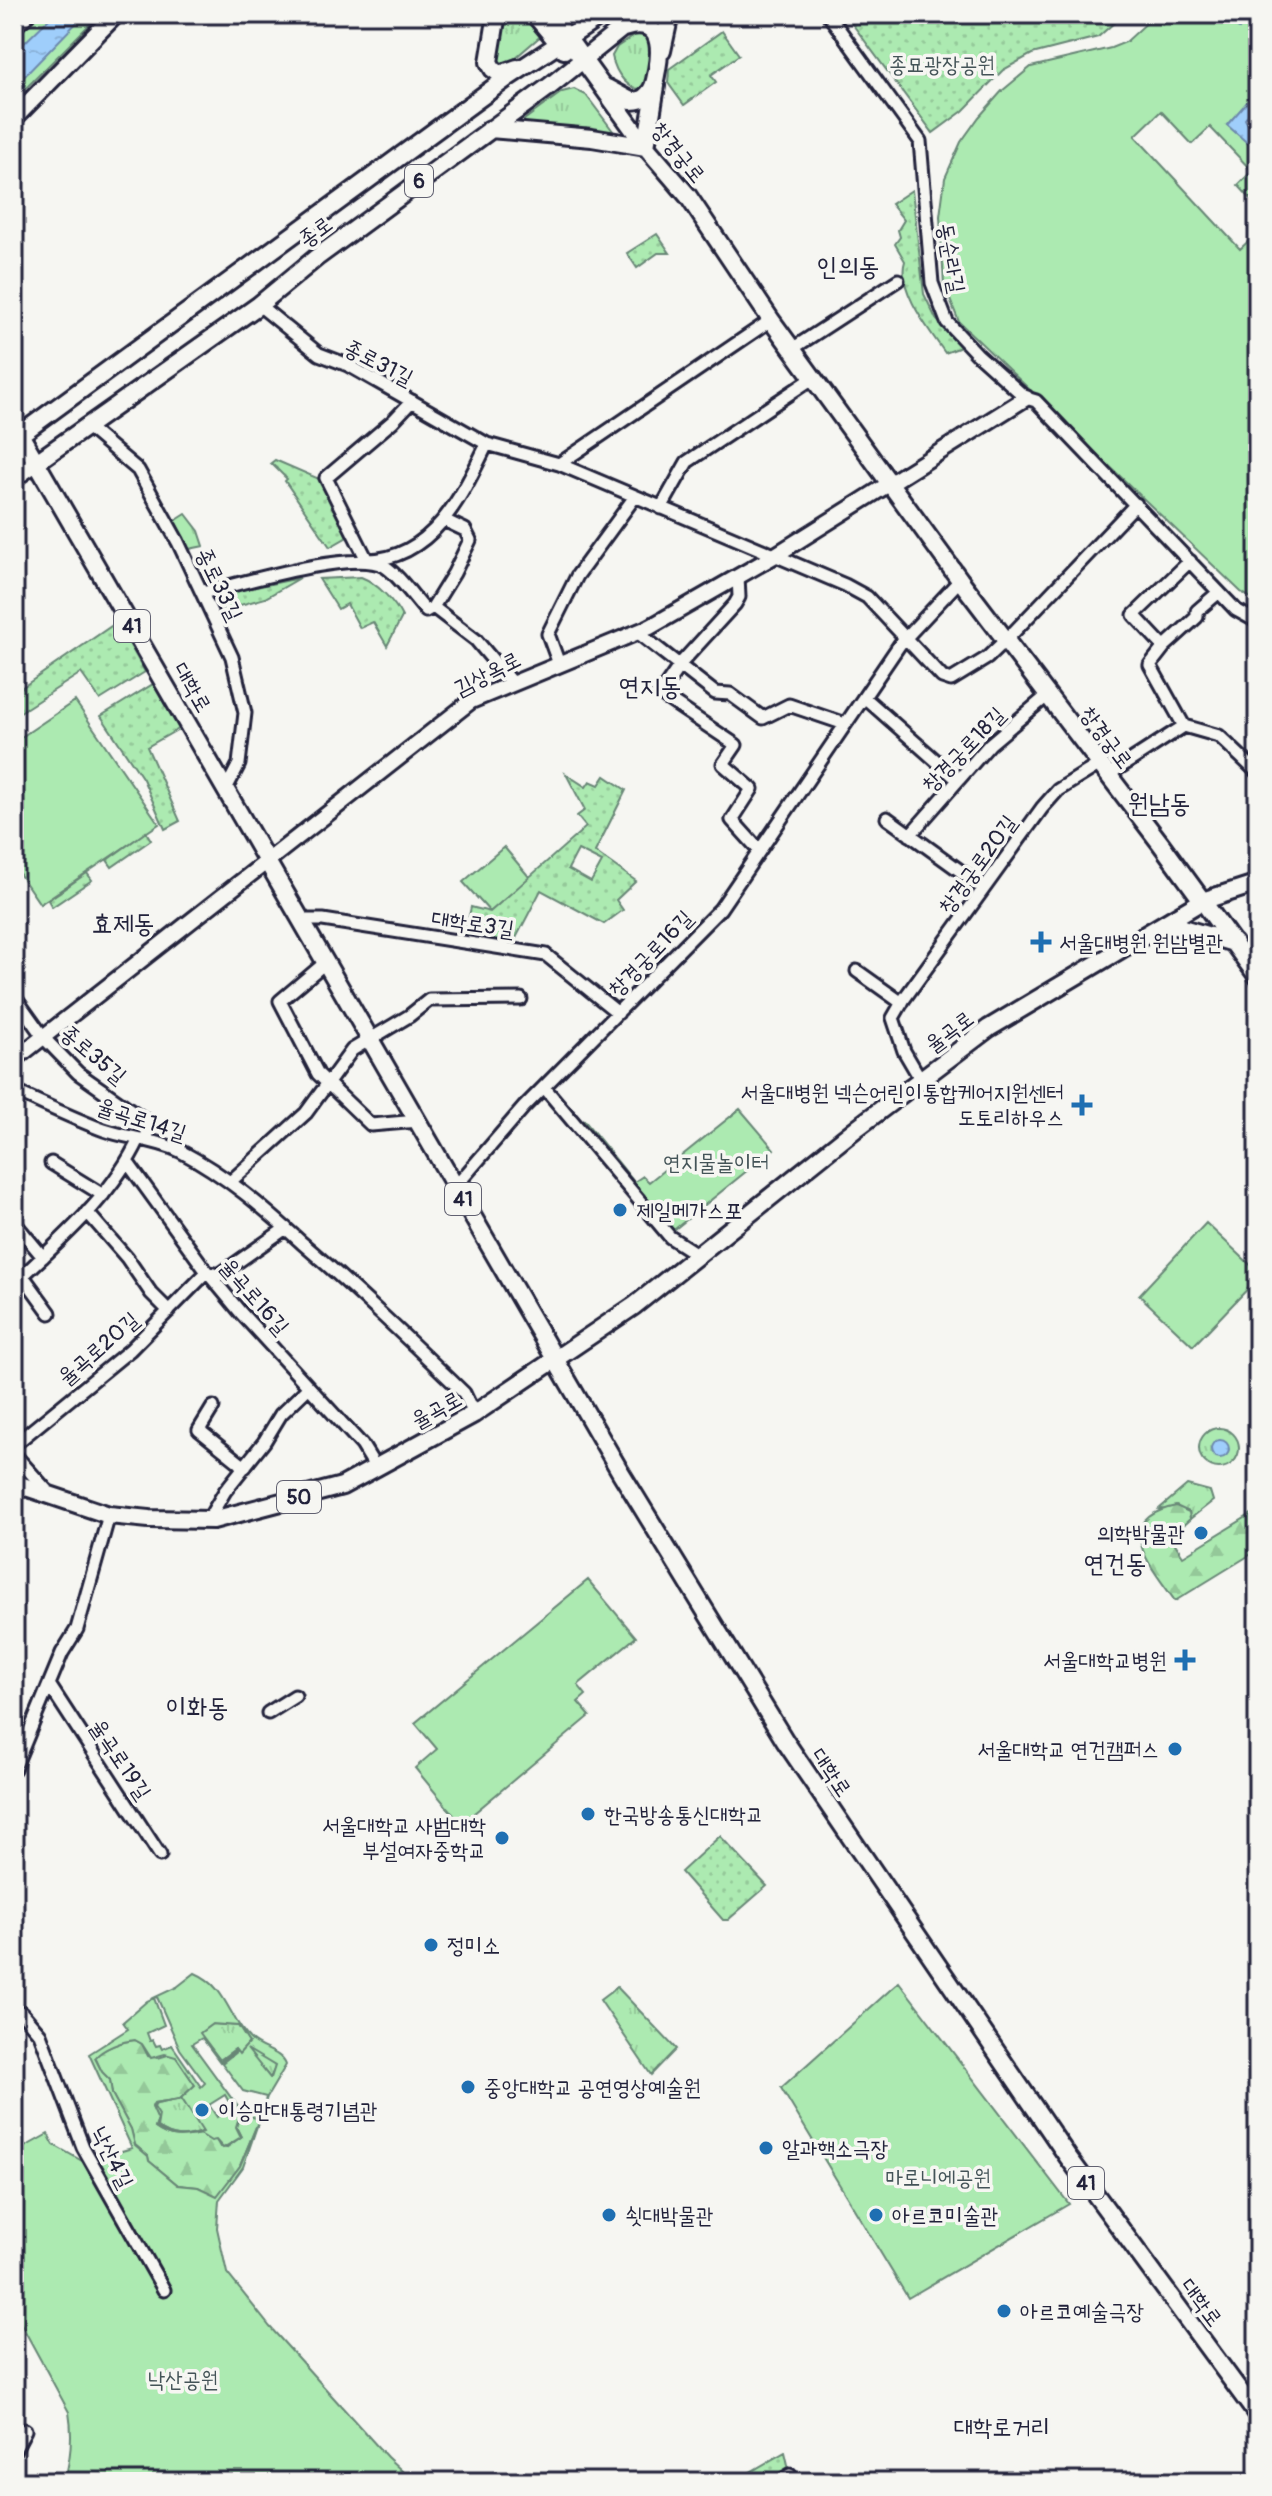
<svg xmlns="http://www.w3.org/2000/svg" width="1272" height="2496" viewBox="0 0 1272 2496" font-family="Pangolin,'Poor Story',sans-serif">
  <style>
    .grass { fill: url(#grass-tufts); stroke: #678676; stroke-width: 2 }
    .forest { fill: url(#forest-firs); stroke: #678676; stroke-width: 2 }
    .park { fill: #aceab1; stroke: #678676; stroke-width: 2; fill-rule: evenodd }
    .garden { fill: url(#garden-dots); stroke: #678676; stroke-width: 2; fill-rule: evenodd }
    .water { fill: url(#water-ripples); stroke: #6d89ae; stroke-width: 2 }
    .lines { fill: none; stroke-linecap: round; stroke-linejoin: round }
    .street-casing { stroke: #22223b; stroke-width: 17 }
    .secondary-casing { stroke: #22223b; stroke-width: 20 }
    .primary-casing { stroke: #22223b; stroke-width: 22 }
    .street { stroke: #f6f6f2; stroke-width: 11 }
    .secondary { stroke: #f6f6f2; stroke-width: 14 }
    .primary { stroke: #f6f6f2; stroke-width: 16 }
    .poi-dot { fill: #1f6fb2; stroke: #f6f6f2; stroke-width: 3 }
    .labels { text-anchor: middle; stroke-width: 7; stroke-linejoin: round; paint-order: stroke }
    .shield { fill: #f6f6f2; stroke: #626272; stroke-width: 2 }
    .shield-label { font-size: 20px; font-weight: bold; fill: #22223b }
    .park-label { font-size: 22px; fill: #445458; stroke: #f6f6f2 }
    .street-label { font-size: 22px; fill: #22223b; stroke: #f6f6f2 }
    .poi-label { font-size: 22px; fill: #22223b; stroke: #f6f6f2; text-anchor: start }
    .neighbourhood-label { font-size: 24px; fill: #22223b; stroke: #f6f6f2 }
    .quarter-label { font-size: 26px; fill: #22223b; stroke: #f6f6f2 }
  </style>
  <defs>
    <pattern id="grass-tufts" width="24" height="20" patternUnits="userSpaceOnUse" patternTransform="scale(2)"><rect width="24" height="20" fill="#aceab1"/><path d="M3 7l-1-3M5 7V3M7 7l1-3M15 17l-1-3M17 17v-4M19 17l1-3" fill="none" stroke="#94c899"/></pattern>
    <pattern id="forest-firs" width="22" height="20" patternUnits="userSpaceOnUse" patternTransform="scale(2)"><rect width="22" height="20" fill="#aceab1"/><path d="M5 1l3.5 6h-7zM16 11l3.5 6h-7z" fill="#94c899"/></pattern>
    <pattern id="garden-dots" width="8" height="8" patternUnits="userSpaceOnUse" patternTransform="scale(2)"><rect width="8" height="8" fill="#aceab1"/><path d="M2 2h.1M6 6h.1" fill="none" stroke="#94c899" stroke-width="1.8" stroke-linecap="round"/></pattern>
    <pattern id="water-ripples" width="26" height="14" patternUnits="userSpaceOnUse" patternTransform="scale(2)"><rect width="26" height="14" fill="#9fcefb"/><path d="M2 4q2-2 4 0t4 0M15 11q2-2 4 0t4 0" fill="none" stroke="#89b1d8"/></pattern>
  </defs>
  <rect width="100%" height="100%" fill="#f6f6f2"/>
  <filter id="ink" filterUnits="userSpaceOnUse"><feTurbulence type="fractalNoise" baseFrequency=".0125" numOctaves="2"/><feDisplacementMap in="SourceGraphic" scale="16" xChannelSelector="R" yChannelSelector="G"/><feConvolveMatrix kernelMatrix="1 2 1 2 8 2 1 2 1" color-interpolation-filters="sRGB"/></filter>
  <g filter="url(#ink)">
    <path class="grass" d="M504 14H531L543 34 508 64 501 65 496 61Z
      M641 31 654 38 646 88C629 94 615 72 612 56L617 47Z
      M574 89 586 95 616 135 614 138 524 123V120L562 92Z
      M186 514 199 531 204 546 189 549 175 521Z
      M1199 1448a20 20 0 1 1 40 0a20 20 0 1 1-40 0Z
      M1187 1485 1210 1491 1213 1501 1190 1519 1189 1512 1159 1509Z
      M617 1987 676 2049 651 2075 600 2000Z
      M212 2024 239 2026 249 2043 239 2054 235 2049 220 2060 199 2033Z
      M248 2048 276 2066 270 2078 246 2049Z
      M182 2099 204 2131C186 2139 172 2138 157 2127L153 2107 156 2104Z"/>
    <path class="forest" d="M1176 1506 1189 1512 1190 1519 1179 1529 1183 1536 1174 1542 1183 1556 1258 1510V1550L1175 1601C1152 1567 1108 1520 1176 1506Z
      M135 2040 142 2044 148 2056 158 2058 171 2054 176 2057 195 2085 180 2099 154 2103 152 2107 158 2120 155 2128C170 2139 182 2138 200 2134L216 2140 220 2147 226 2148 241 2137 236 2127 239 2117 245 2114 256 2118 258 2122 240 2166 217 2197 198 2187 178 2185 149 2161 148 2156 135 2145 131 2129 112 2094 110 2080 102 2072 95 2057C103 2048 123 2041 135 2040Z"/>
    <path class="park" d="M34 14H100L14 100V34Z
      M1173 14H1214L1239 28 1248 14H1258V95L1256 93 1227 125 1252 146 1258 140V207L1238 185 1252 171 1210 127 1192 144 1161 111 1135 136 1240 249 1258 232V602L1241 592 959 322 944 285 940 216 945 178 961 142 979 117 1002 91 1031 67 1111 48 1126 42 1153 17 1162 25Z
      M75 701 159 824 40 904 14 866V742Z
      M504 847 530 878 490 912 463 882Z
      M740 1109 774 1149 670 1233 581 1123 584 1120 634 1182 643 1176 649 1182Z
      M1206 1223 1258 1272V1278L1193 1346 1139 1295Z
      M588 1580 636 1637 578 1685 586 1695 578 1702 590 1716 461 1824 415 1768 437 1749 415 1723Z
      M195 1973C228 1987 228 2019 251 2040 261 2050 281 2051 286 2065L267 2097 243 2167 219 2200 217 2228 227 2273 270 2327 387 2457 414 2482H64C71 2459 73 2436 69 2412L14 2311V2153L48 2134 54 2145 84 2162 132 2148 89 2054 128 2029 123 2022 147 2001 177 1987ZM157 1997 180 2049 205 2083 201 2087 172 2045 162 2049 160 2045 156 2046 153 2040 150 2041 147 2033 164 2025 154 1998ZM212 2024 238 2026 249 2043 239 2054 235 2049 220 2060 200 2033ZM202 2038 220 2062 235 2051 236 2052 222 2063 243 2091 266 2097 262 2116 241 2111 234 2101 230 2103 235 2111 231 2113 228 2109 217 2117 209 2105 225 2095 229 2102 232 2099 192 2044ZM135 2040 142 2044 151 2058 165 2054 176 2057 195 2085 180 2099 154 2103 152 2107 158 2120 155 2128C170 2139 182 2138 200 2134L211 2141 216 2140 223 2148 241 2137 236 2127 239 2117 245 2114 256 2118 258 2122 240 2166 217 2196 198 2187 178 2185 149 2161 148 2156 135 2145 131 2129 112 2094 110 2080 102 2072 95 2058C103 2048 123 2041 135 2040ZM247 2049 275 2066 271 2078H270ZM182 2099 203 2132C186 2139 172 2138 157 2127L159 2115 154 2107 156 2104Z
      M899 1982 1069 2204 908 2298 781 2088Z"/>
    <path class="garden" d="M845 14H1124L1098 37 1032 54 1003 70 963 111 933 133Z
      M722 31 739 55 711 75 716 82 684 105 668 83 669 69Z
      M912 190 924 294 936 319 961 347 945 353C930 331 896 289 905 261L895 244 900 237 898 230 904 220 891 204Z
      M657 234 670 253H658L637 268 627 253Z
      M275 460 317 478 323 483 349 536 330 547 285 481 287 479 271 463Z
      M361 577C377 583 395 602 402 617L387 646 373 622 360 628 347 604 338 609 319 579Z
      M300 578 265 598 226 609 222 608 219 598 221 594Z
      M117 622 145 672 100 700 81 673 14 716V693Z
      M158 681 184 726 147 747 180 821 165 829 143 779 101 716Z
      M566 774 586 787 590 781 599 785 605 776 626 790 595 852 636 881 616 900 623 910 604 924 541 890 514 942 465 935 471 907 490 912 586 827 577 816 585 810ZM578 850 602 862 591 882 568 869Z
      M146 832 151 840 112 867 107 860Z
      M87 873 92 880 52 907 48 900Z
      M720 1836 767 1886 728 1920H723L681 1872Z
      M785 2452 792 2482H733Z"/>
    <path class="water" d="M54 14H85L14 87V53Z
      M1214 14H1248L1239 29Z
      M1255 93 1258 95V112L1251 111 1245 119 1250 128H1258V140L1252 147 1227 125Z
      M1211 1449a9 9 0 1 1 18 0a9 9 0 1 1-18 0Z"/>
    <g class="lines">
      <defs>
        <path id="street" d="M828 14 920 141 932 283 947 322 977 354 1026 398 1036 401 1236 610 1258 622
          M259 305 319 354 348 365 487 444 559 464 845 585 867 597 942 677 951 680 987 658 1011 635 1136 504
          M792 349 898 280
          M412 401 393 421 326 478 367 560C432 559 462 496 487 444
          M85 425 138 470 178 542 232 657 245 713 239 764 226 789
          M559 464 771 320
          M661 508 687 462 813 378
          M444 520 465 530 470 540 454 573 433 607 476 640 512 683
          M738 576 739 597 735 604 682 662 660 694 736 745 723 764 752 789 732 820 759 850
          M202 593C240 584 353 549 384 566 397 573 415 599 426 611L433 607
          M637 632 715 693 730 694 763 718 789 705 845 724
          M1164 647 1134 615 1190 561
          M559 664 548 634 577 576 634 498
          M864 697 958 780
          M1184 726 1150 665 1164 647 1197 617V611L1219 592
          M1108 775 1184 726 1219 736 1258 773
          M887 818 984 888
          M910 835 990 744 1048 695
          M302 920H323L546 955 618 1013
          M326 962 280 1001 318 1074 371 1125 418 1121
          M857 971 902 1003
          M14 996 44 1038 78 1073 145 1120 148 1138
          M921 1080 904 1051 893 1018 904 999 1042 808 1058 790 1100 764
          M544 1087 670 1237 698 1255
          M14 1091C44 1104 74 1119 104 1130 130 1139 155 1139 180 1151 226 1175 264 1208 302 1243 358 1291 411 1342 464 1393L474 1414
          M51 1163 103 1195
          M128 1163 207 1272 241 1313 362 1445 376 1468
          M230 1182 306 1113 352 1050 409 1016 429 1000 521 999
          M456 1186 524 1107 720 909 900 644 960 580
          M87 1212 127 1258 151 1293 169 1311
          M14 1222 43 1257
          M23 1276 50 1313
          M14 1284C59 1241 112 1197 139 1139
          M213 1407 199 1430 245 1467
          M14 1445 130 1350 207 1272 219 1275 286 1228
          M14 1454 48 1492
          M208 1520 225 1491 264 1442 281 1414 309 1387
          M50 1686 160 1855
          M268 1713 295 1696
          M14 1769 62 1653 77 1629 109 1515
          M14 2009 22 2013 40 2034 83 2147 164 2290
          M14 2451 25 2430
          M779 2482 790 2475"/>
        <path id="secondary" d="M14 1060 471 701 650 627 774 556 1026 398"/>
        <path id="primary" d="M497 14 489 62 493 69 500 74 517 68
          M534 14 564 50
          M550 14 646 147 688 196 771 320 960 580 1161 844 1258 977
          M14 25 26 14
          M662 51 670 14
          M607 88 631 101C638 101 643 100 648 94 655 88 655 79 657 70 662 44 659 16 624 28
          M14 118 116 14
          M490 129 592 138 646 147
          M646 147 656 86
          M14 424 621 1473 785 1741 1068 2157 1258 2416
          M14 439 507 78 604 14
          M14 478 259 305 316 258 550 86 640 14
          M1165 923 1234 943
          M14 1483 109 1515 149 1519 213 1520 342 1486 474 1414 634 1306 858 1127 989 1028 1202 901 1258 883"/>
      </defs>
      <use href="#street" class="street-casing"/>
      <use href="#secondary" class="secondary-casing"/>
      <use href="#primary" class="primary-casing"/>
      <use href="#street" class="street"/>
      <use href="#secondary" class="secondary"/>
      <use href="#primary" class="primary"/>
    </g>
  </g>
  <g class="poi-dot">
    <path d="M1037 930h8v8h8v8h-8v8h-8v-8h-8v-8h8z"/>
    <path d="M1078 1093h8v8h8v8h-8v8h-8v-8h-8v-8h8z"/>
    <circle cx="620" cy="1210" r="8"/>
    <circle cx="1201" cy="1533" r="8"/>
    <path d="M1181 1648h8v8h8v8h-8v8h-8v-8h-8v-8h8z"/>
    <circle cx="1175" cy="1749" r="8"/>
    <circle cx="588" cy="1814" r="8"/>
    <circle cx="502" cy="1838" r="8"/>
    <circle cx="431" cy="1945" r="8"/>
    <circle cx="468" cy="2087" r="8"/>
    <circle cx="202" cy="2110" r="8"/>
    <circle cx="766" cy="2148" r="8"/>
    <circle cx="609" cy="2215" r="8"/>
    <circle cx="876" cy="2215" r="8"/>
    <circle cx="1004" cy="2311" r="8"/>
  </g>
  <g class="labels">
    <g class="shield">
      <rect x="405" y="165" width="28" height="32" rx="6"/>
      <rect x="114" y="610" width="36" height="32" rx="6"/>
      <rect x="445" y="1183" width="36" height="32" rx="6"/>
      <rect x="277" y="1481" width="44" height="32" rx="6"/>
      <rect x="1068" y="2167" width="36" height="32" rx="6"/>
    </g>
    <g class="shield-label">
      <text x="419" y="188">6</text>
      <text x="132" y="633">41</text>
      <text x="463" y="1206">41</text>
      <text x="299" y="1504">50</text>
      <text x="1086" y="2190">41</text>
    </g>
    <g class="park-label">
      <text x="942" y="72">종묘광장공원</text>
      <text x="716" y="1170">연지물놀이터</text>
      <text x="938" y="2185">마로니에공원</text>
      <text x="183" y="2387">낙산공원</text>
    </g>
    <g class="street-label">
      <text transform="translate(679 152) rotate(51)" y="8">창경궁로</text>
      <text transform="translate(315 231) rotate(-37)" y="8">종로</text>
      <text transform="translate(952 258) rotate(80)" y="8">동순라길</text>
      <text transform="translate(379 362) rotate(27)" y="8">종로31길</text>
      <text transform="translate(220 584) rotate(64)" y="8">종로33길</text>
      <text transform="translate(487 673) rotate(-27)" y="8">김상옥로</text>
      <text transform="translate(193 687) rotate(60)" y="8">대학로</text>
      <text transform="translate(1107 737) rotate(53)" y="8">창경궁로</text>
      <text transform="translate(963 749) rotate(-46)" y="8">창경궁로18길</text>
      <text transform="translate(977 864) rotate(-54)" y="8">창경궁로20길</text>
      <text transform="translate(473 923) rotate(8)" y="8">대학로3길</text>
      <text transform="translate(650 953) rotate(-46)" y="8">창경궁로16길</text>
      <text transform="translate(949 1031) rotate(-37)" y="8">율곡로</text>
      <text transform="translate(94 1054) rotate(40)" y="8">종로35길</text>
      <text transform="translate(142 1119) rotate(18)" y="8">율곡로14길</text>
      <text transform="translate(255 1296) rotate(49)" y="8">율곡로16길</text>
      <text transform="translate(98 1348) rotate(-41)" y="8">율곡로20길</text>
      <text transform="translate(436 1409) rotate(-29)" y="8">율곡로</text>
      <text transform="translate(121 1759) rotate(56)" y="8">율곡로19길</text>
      <text transform="translate(832 1772) rotate(56)" y="8">대학로</text>
      <text transform="translate(113 2157) rotate(63)" y="8">낙산4길</text>
      <text transform="translate(1202 2302) rotate(53)" y="8">대학로</text>
    </g>
    <g class="poi-label">
      <text x="1059" y="950">서울대병원 원남별관</text>
      <text x="1064" y="1100" text-anchor="end">서울대병원 넥슨어린이통합케어지원센터<tspan x="1064" dy="25">도토리하우스</tspan></text>
      <text x="636" y="1218">제일메가스포</text>
      <text x="1185" y="1541" text-anchor="end">의학박물관</text>
      <text x="1167" y="1668" text-anchor="end">서울대학교병원</text>
      <text x="1159" y="1757" text-anchor="end">서울대학교 연건캠퍼스</text>
      <text x="604" y="1822">한국방송통신대학교</text>
      <text x="486" y="1833" text-anchor="end">서울대학교 사범대학<tspan x="486" dy="25">부설여자중학교</tspan></text>
      <text x="447" y="1953">정미소</text>
      <text x="484" y="2095">중앙대학교 공연영상예술원</text>
      <text x="218" y="2118">이승만대통령기념관</text>
      <text x="782" y="2156">알과핵소극장</text>
      <text x="625" y="2223">쇳대박물관</text>
      <text x="892" y="2223">아르코미술관</text>
      <text x="1020" y="2319">아르코예술극장</text>
    </g>
    <g class="neighbourhood-label">
      <text x="1002" y="2435">대학로거리</text>
    </g>
    <g class="quarter-label">
      <text x="848" y="275">인의동</text>
      <text x="650" y="695">연지동</text>
      <text x="1159" y="812">원남동</text>
      <text x="123" y="932">효제동</text>
      <text x="1115" y="1572">연건동</text>
      <text x="197" y="1716">이화동</text>
    </g>
  </g>
  <rect width="1272" height="2496" fill="none" stroke="#f6f6f2" stroke-width="48"/>
  <rect x="24" y="24" width="1224" height="2448" fill="none" stroke="#22223b" stroke-width="3" filter="url(#ink)"/>
</svg>
